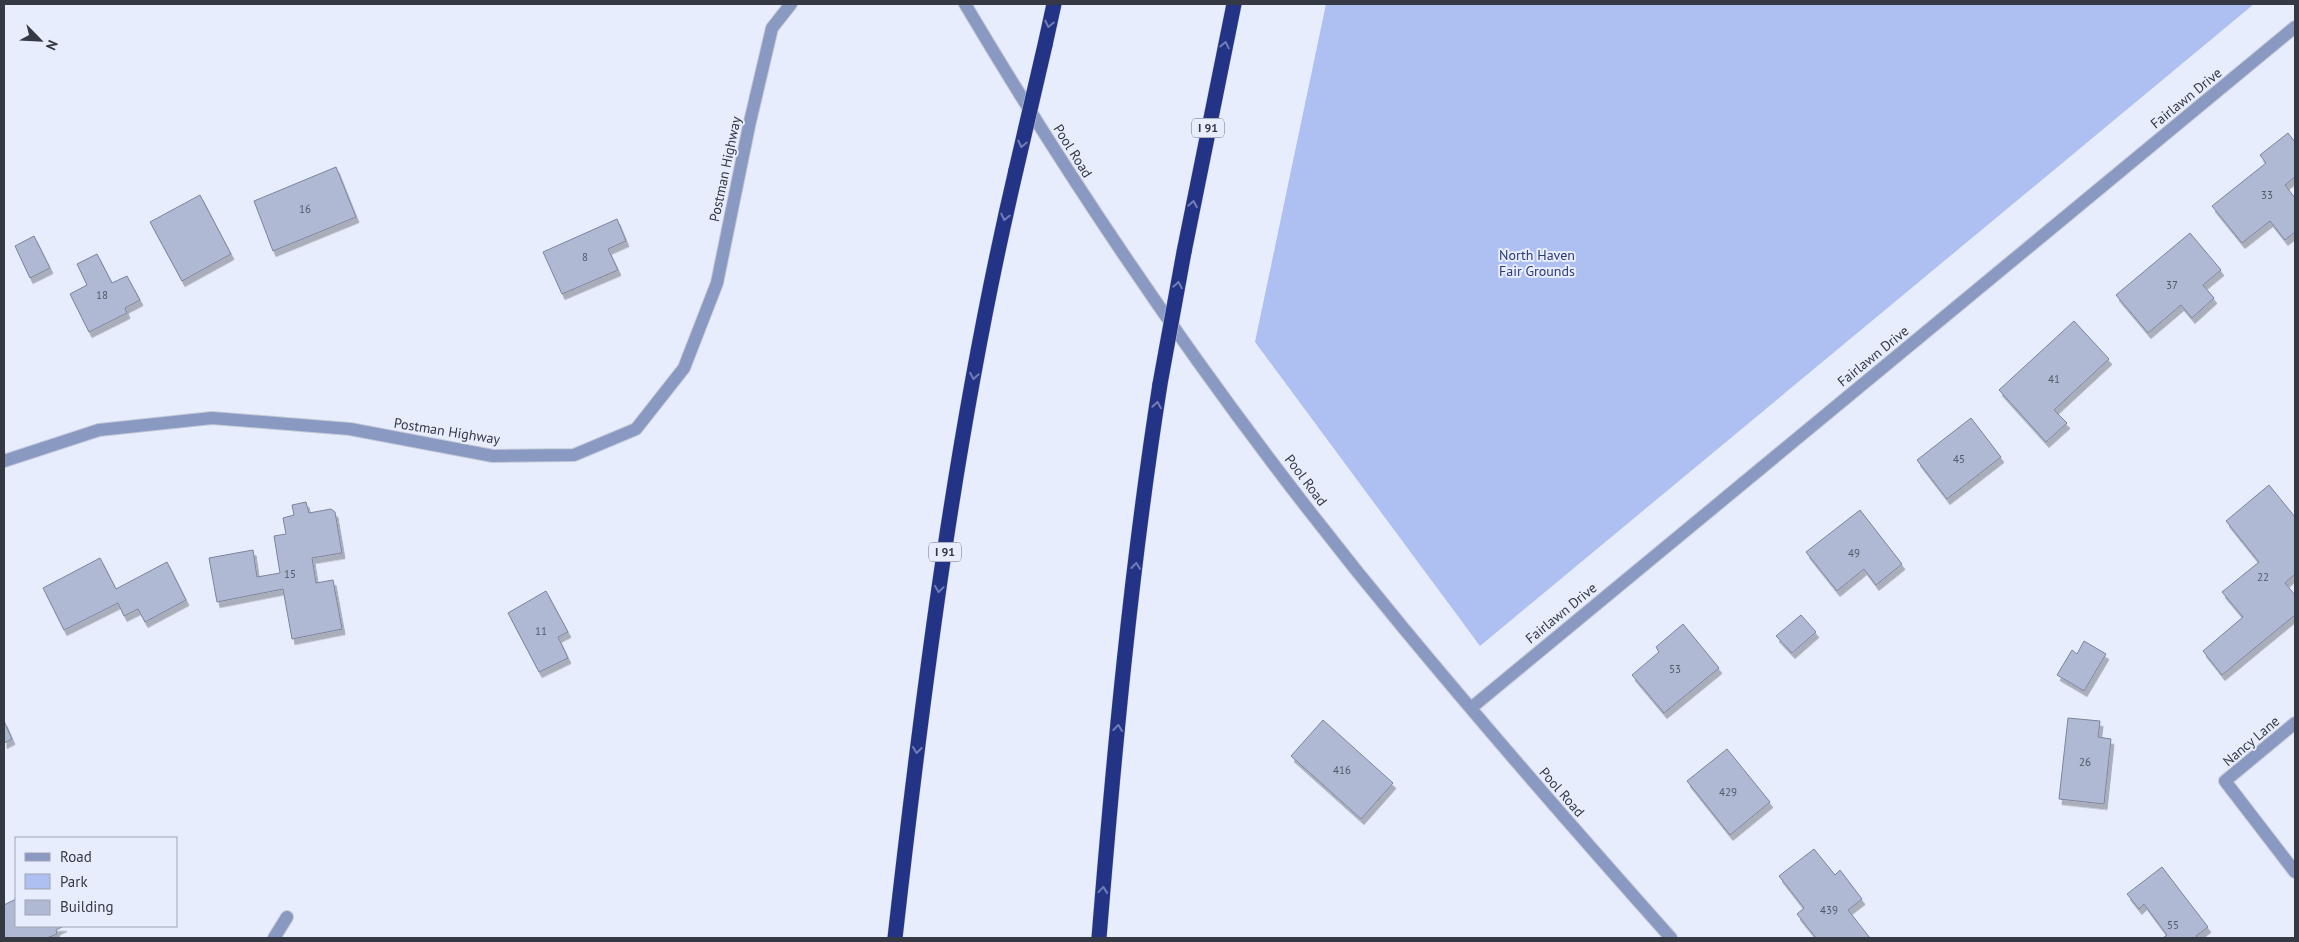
<svg xmlns="http://www.w3.org/2000/svg" width="2299" height="942" viewBox="0 0 2299 942" font-family="'PT Sans',sans-serif">
  <style>
    .green { fill: #aec0f2 }
    .building { fill: #b0b9d3; stroke: #7b849b; filter: url(#shadow) }
    .lines { fill: none; stroke-linecap: round; stroke-linejoin: round }
    .minor-casing { stroke: #c3c9d8; stroke-width: 14 }
    .highway-casing { stroke: #c3c9d8; stroke-width: 16 }
    .minor { stroke: #8a99c1; stroke-width: 12 }
    .highway { stroke: #233486; stroke-width: 15 }
    .highway-bridge-casing { stroke: #c3c9d8; stroke-width: 16; stroke-linecap: butt }
    .highway-bridge { stroke: #233486; stroke-width: 15 }
    .oneway { stroke: #717eb6 }
    .labels { text-anchor: middle; stroke-width: 4; stroke-linejoin: round; paint-order: stroke }
    .number-label { font-size: 11px; fill: #545967 }
    .shield { fill: #e7edfd; stroke: #6a6f7b; stroke-width: 1 }
    .shield-label { font-size: 12px; font-weight: bold; fill: #353943 }
    .street-label { font-size: 14px; fill: #353943; stroke: #e7edfd }
    .park-label { font-size: 14px; fill: #2a3a79; stroke: #e7edfd }
  </style>
  <defs>
    <filter id="shadow"><feDropShadow dx="3" dy="5.5" stdDeviation="0" flood-color="#0004"/></filter>
  </defs>
  <rect width="100%" height="100%" fill="#e7edfd"/>
  <path class="green" d="M1326 4H2254L1480 646 1255 342Z"/>
  <path class="building" d="M2288 133 2295 142V177L2285 185 2295 198V232L2285 240 2270 221 2242 243 2212 206 2266 163 2260 155Z
    M336 167 356 217 273 251 254 201Z
    M200 195 231 254 182 281 150 222Z
    M617 219 626 241 608 249 618 270 562 294 543 252Z
    M2190 233 2221 270 2203 285 2214 298 2192 318 2181 305 2148 333 2116 295Z
    M34 236 50 268 30 278 15 246Z
    M97 254 112 283 127 276 140 300 125 308 127 313 89 332 70 294 87 285 77 264Z
    M2074 321 2109 359 2054 410 2067 423 2046 442 1999 390Z
    M1971 418 2001 457 1947 499 1917 460Z
    M2269 485 2295 517V574L2285 583 2295 595V615L2222 675 2203 651 2243 617 2222 592 2259 562 2226 521Z
    M306 502 309 513 331 509 335 512 342 553 312 558 316 583 333 580 342 629 292 639 283 589 217 602 209 558 253 550 257 577 280 573 274 536 286 534 283 518 294 515 292 505Z
    M1860 510 1902 564 1876 585 1864 569 1837 591 1806 552Z
    M100 558 116 589 167 562 186 600 145 622 138 609 124 616 118 603 64 630 43 588Z
    M546 591 568 632 558 637 568 658 539 672 508 613Z
    M1801 615 1816 632 1792 653 1776 636Z
    M1683 624 1719 668 1664 713 1632 675 1659 652 1656 647Z
    M2084 641 2106 654 2084 691 2057 675 2072 650 2077 654Z
    M2068 718 2100 721 2098 737 2111 739 2104 804 2059 799Z
    M1323 720 1393 783 1361 819 1291 756Z
    M4 721 12 739 4 743Z
    M1727 749 1770 802 1730 835 1687 781Z
    M1814 849 1835 875 1840 870 1862 899 1848 910 1870 938H1816L1797 914 1804 908 1779 876Z
    M2162 867 2208 927 2196 936 2198 938H2163L2167 935 2144 904 2139 909 2127 894Z
    M16 899V926H64L56 930 57 934 47 938H4V905Z"/>
  <g class="lines">
    <defs>
      <path id="minor" d="M965 4C1095 223 1242 434 1405 630 1492 735 1581 837 1671 938
        M4 461 99 430 212 418 350 429 493 456 574 455 636 429 684 368 717 283 749 126 772 28 791 4
        M1471 708 2295 27
        M2295 723 2225 781 2295 872
        M274 938 287 917"/>
      <path id="highway" d="M1045 45 1054 4
        M1184 252 1234 4
        M895 938C924 681 957 422 1016 170
        M1099 938C1114 753 1131 568 1160 384"/>
    </defs>
    <use href="#minor" class="minor-casing"/>
    <use href="#highway" class="highway-casing"/>
    <use href="#minor" class="minor"/>
    <use href="#highway" class="highway"/>
    <defs>
      <path id="highway-bridge" d="M1016 170 1045 45
        M1160 384 1184 252"/>
    </defs>
    <use href="#highway-bridge" class="highway-bridge-casing"/>
    <use href="#highway-bridge" class="highway-bridge"/>
  </g>
  <defs><path id="oneway-chevron" d="M-2-3.5L2.5 0L-2 3.5" fill="none" stroke-width="1.6" stroke-linecap="round" stroke-linejoin="round" transform="scale(1.25)"/></defs>
  <g class="oneway">
    <use href="#oneway-chevron" transform="translate(1049 24) rotate(103)"/>
    <use href="#oneway-chevron" transform="translate(1225 45) rotate(-78)"/>
    <use href="#oneway-chevron" transform="translate(1022 144) rotate(103)"/>
    <use href="#oneway-chevron" transform="translate(1193 204) rotate(-80)"/>
    <use href="#oneway-chevron" transform="translate(1005 217) rotate(103)"/>
    <use href="#oneway-chevron" transform="translate(1178 285) rotate(-80)"/>
    <use href="#oneway-chevron" transform="translate(974 376) rotate(100)"/>
    <use href="#oneway-chevron" transform="translate(1157 405) rotate(-81)"/>
    <use href="#oneway-chevron" transform="translate(1136 566) rotate(-83)"/>
    <use href="#oneway-chevron" transform="translate(939 589) rotate(98)"/>
    <use href="#oneway-chevron" transform="translate(1118 728) rotate(-84)"/>
    <use href="#oneway-chevron" transform="translate(917 750) rotate(97)"/>
    <use href="#oneway-chevron" transform="translate(1103 890) rotate(-85)"/>
  </g>
  <g class="labels">
    <g class="number-label">
      <text x="2267" y="199">33</text>
      <text x="305" y="213">16</text>
      <text x="585" y="261">8</text>
      <text x="2172" y="289">37</text>
      <text x="102" y="299">18</text>
      <text x="2054" y="383">41</text>
      <text x="1959" y="463">45</text>
      <text x="1854" y="557">49</text>
      <text x="290" y="578">15</text>
      <text x="2263" y="581">22</text>
      <text x="541" y="635">11</text>
      <text x="1675" y="673">53</text>
      <text x="2085" y="766">26</text>
      <text x="1342" y="774">416</text>
      <text x="1728" y="796">429</text>
      <text x="1829" y="914">439</text>
      <text x="2173" y="929">55</text>
    </g>
    <g class="shield">
      <rect x="1192" y="118.5" width="32" height="19" rx="4"/>
      <rect x="929" y="542.5" width="32" height="19" rx="4"/>
    </g>
    <g class="shield-label">
      <text x="1208" y="132">I 91</text>
      <text x="945" y="556">I 91</text>
    </g>
    <g class="street-label">
      <text transform="translate(2186 98) rotate(-39)" y="5">Fairlawn Drive</text>
      <text transform="translate(1073 151) rotate(58)" y="5">Pool Road</text>
      <text transform="translate(725 169) rotate(-78)" y="5">Postman Highway</text>
      <text transform="translate(1873 356) rotate(-39)" y="5">Fairlawn Drive</text>
      <text transform="translate(447 431) rotate(9)" y="5">Postman Highway</text>
      <text transform="translate(1306 480) rotate(53)" y="5">Pool Road</text>
      <text transform="translate(1561 613) rotate(-39)" y="5">Fairlawn Drive</text>
      <text transform="translate(2251 741) rotate(-40)" y="5">Nancy Lane</text>
      <text transform="translate(1562 792) rotate(49)" y="5">Pool Road</text>
    </g>
    <g class="park-label">
      <text x="1537" y="260">North Haven<tspan x="1537" dy="16">Fair Grounds</tspan></text>
    </g>
  </g>
  <rect width="2299" height="942" fill="none" stroke="#353943" stroke-width="10"/>
  <rect x="15" y="837" width="162" height="90" fill="#e7edfd" stroke="#a0a5b3"/>
  <rect x="25" y="853" width="25" height="8" fill="#8a99c1" stroke="#a0a5b3"/>
  <text x="60" y="862" font-size="15" fill="#353943">Road</text>
  <rect x="25" y="874" width="25" height="15" fill="#aec0f2" stroke="#a0a5b3"/>
  <text x="60" y="887" font-size="15" fill="#353943">Park</text>
  <rect x="25" y="900" width="25" height="15" fill="#b0b9d3" stroke="#a0a5b3"/>
  <text x="60" y="912" font-size="15" fill="#353943">Building</text>
  <g transform="translate(40 40) rotate(114)" stroke="#e7edfd" stroke-width="4" paint-order="stroke">
  <path d="M0-4L9 19L0 12L-9 19Z" fill="#353943"/>
  <text y="-8" font-size="14" font-weight="bold" text-anchor="middle" fill="#353943">N</text>
  </g>
</svg>
